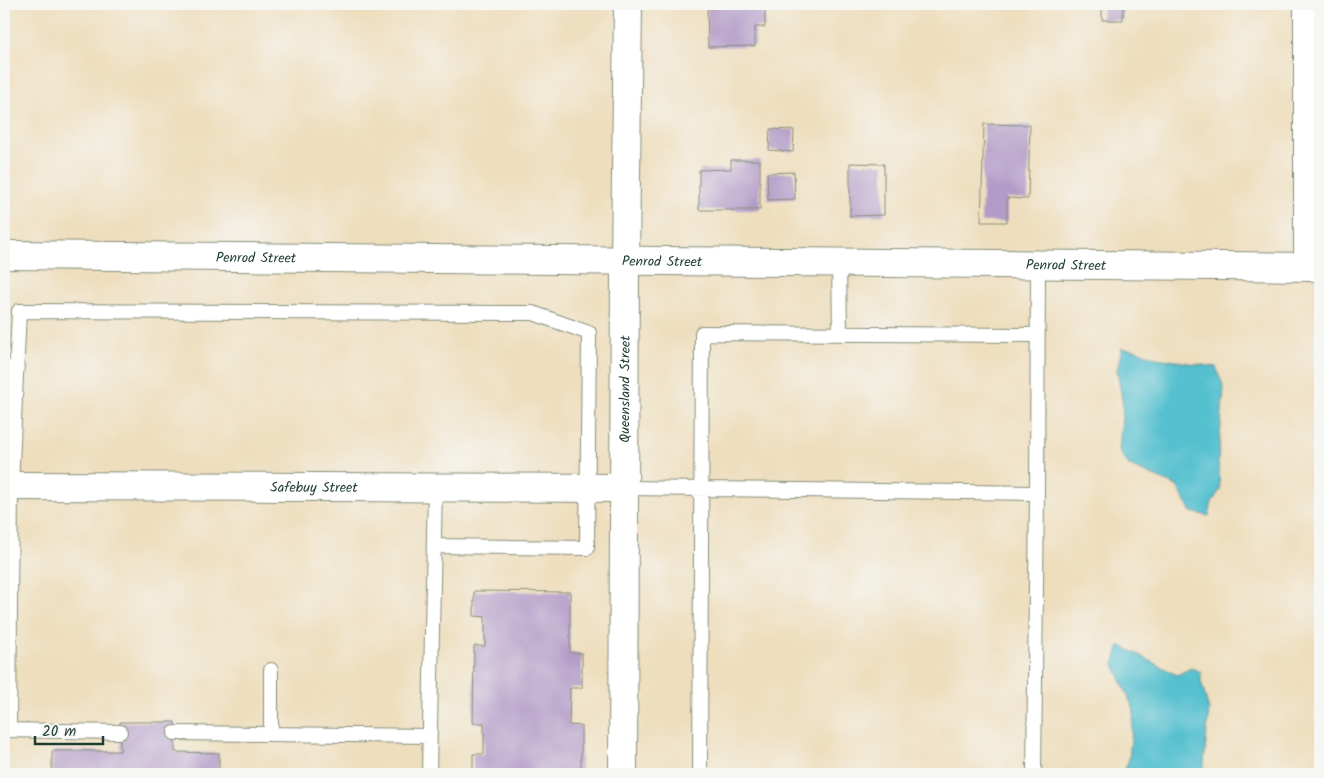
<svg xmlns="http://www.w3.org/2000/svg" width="1324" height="778" viewBox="0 0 1324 778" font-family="Kalam,sans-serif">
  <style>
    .water { fill: #54c0cf; stroke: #3a7e82 }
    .building { fill: #b29bc7 }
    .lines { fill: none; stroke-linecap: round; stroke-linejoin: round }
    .service-casing { stroke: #868e79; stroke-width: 16 }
    .minor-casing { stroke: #868e79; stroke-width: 30 }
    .service { stroke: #fff; stroke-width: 14 }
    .minor { stroke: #fff; stroke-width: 28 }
    .labels { text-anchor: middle; stroke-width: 4.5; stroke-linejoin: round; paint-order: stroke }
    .street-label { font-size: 14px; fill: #1f3d34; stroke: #f6f6f2 }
  </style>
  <rect width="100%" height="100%" fill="#f6f6f2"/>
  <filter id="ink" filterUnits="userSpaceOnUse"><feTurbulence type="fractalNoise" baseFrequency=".02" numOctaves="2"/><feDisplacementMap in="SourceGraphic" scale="10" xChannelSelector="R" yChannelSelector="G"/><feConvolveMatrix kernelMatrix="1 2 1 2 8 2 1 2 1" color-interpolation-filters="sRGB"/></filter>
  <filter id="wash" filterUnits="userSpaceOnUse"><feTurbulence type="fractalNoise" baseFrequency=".0096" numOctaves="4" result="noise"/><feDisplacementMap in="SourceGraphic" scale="20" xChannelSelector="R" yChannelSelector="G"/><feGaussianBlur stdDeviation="1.12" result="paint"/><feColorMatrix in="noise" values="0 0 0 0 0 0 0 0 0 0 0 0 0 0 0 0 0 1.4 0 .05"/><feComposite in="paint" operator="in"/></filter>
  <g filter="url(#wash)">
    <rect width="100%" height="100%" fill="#eedebe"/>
    <path class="water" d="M1122 348 1137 350 1156 358 1216 367 1224 388 1218 461 1220 490 1212 502 1209 516 1191 512 1177 486 1130 466 1119 452 1123 405 1117 370Z
      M1120 645 1177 675 1191 668 1201 672V681L1209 710 1203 774H1123L1129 759 1134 710 1114 664Z"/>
    <g id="blocks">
      <path class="building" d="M707 4H765V27H755V46L708 47Z
        M1102 4H1123V20H1102Z
        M984 124 1030 125 1028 199 1007 198V222H981Z
        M770 129 794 130 793 152 769 150Z
        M731 160H760V210H699V170L731 169Z
        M850 163 884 164V215L850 216Z
        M794 172 795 199 768 200 767 173Z
        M474 591 570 592V653H582V688H570L569 725 581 726V774H473V754H484V723H473L474 646H485V617L474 616Z
        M120 722H175V752L219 753V774H52V751H120Z"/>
    </g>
  </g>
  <g filter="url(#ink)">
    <use href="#blocks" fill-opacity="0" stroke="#868e79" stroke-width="1"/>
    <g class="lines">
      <defs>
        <path id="service" d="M839 263 840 334
          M4 368H17
          M625 488 1037 493 1038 265
          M271 670V734
          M4 730 120 732
          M9 730 11 486 19 311 533 313 589 333 587 548 434 546
          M175 733 430 736
          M429 774 435 488
          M700 774 702 333 1037 335
          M1034 774 1037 493"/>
        <g id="minor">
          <path d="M1308 4V267"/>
          <path id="s1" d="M4 255 1320 267"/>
          <path id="s2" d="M4 486 625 488"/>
          <path id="s3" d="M623 774 625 261 628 4"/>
        </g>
      </defs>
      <use href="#service" class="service-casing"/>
      <use href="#minor" class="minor-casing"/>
      <use href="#service" class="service"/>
      <use href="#minor" class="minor"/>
    </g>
  </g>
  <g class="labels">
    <g class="street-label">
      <text dy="5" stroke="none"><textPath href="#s1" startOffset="252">Penrod Street</textPath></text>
      <text dy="5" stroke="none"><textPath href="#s1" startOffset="658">Penrod Street</textPath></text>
      <text dy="5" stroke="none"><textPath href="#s1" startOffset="1062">Penrod Street</textPath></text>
      <text dy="5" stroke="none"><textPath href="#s3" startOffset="385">Queensland Street</textPath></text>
      <text dy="5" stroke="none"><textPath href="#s2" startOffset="310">Safebuy Street</textPath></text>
    </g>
  </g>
  <rect width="1324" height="778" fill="none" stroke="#f6f6f2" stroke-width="20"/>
  <path d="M35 736v8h68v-8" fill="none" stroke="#1f3d34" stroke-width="2.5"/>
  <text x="42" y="736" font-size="15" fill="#1f3d34" stroke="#f6f6f2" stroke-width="4" paint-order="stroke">20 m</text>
</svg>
